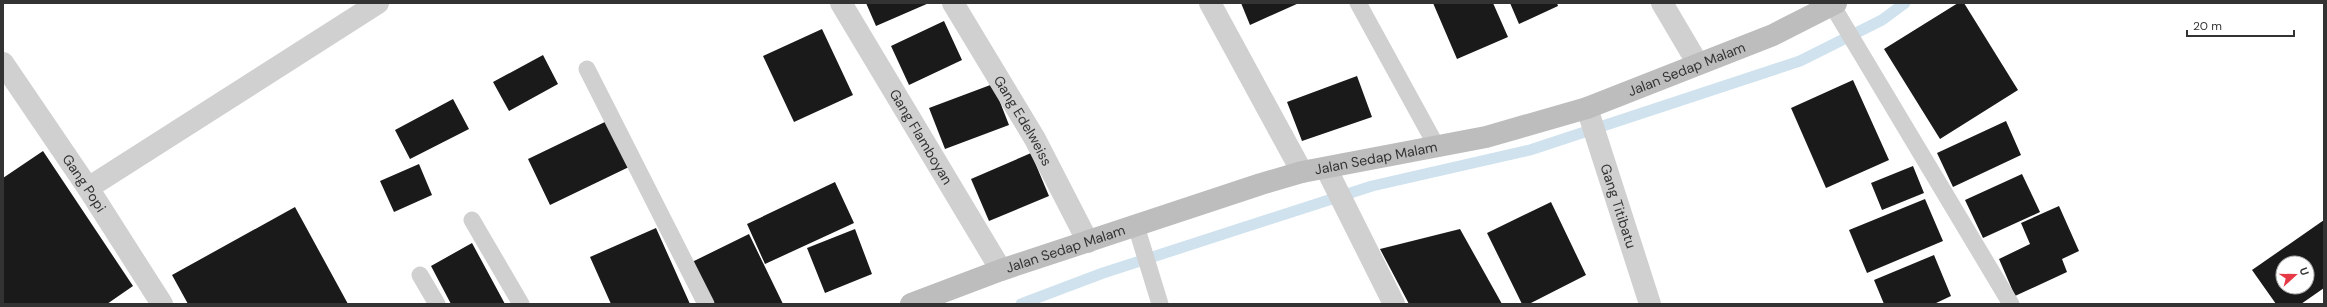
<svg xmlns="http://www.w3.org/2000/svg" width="2327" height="307" viewBox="0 0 2327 307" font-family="'DM Sans',sans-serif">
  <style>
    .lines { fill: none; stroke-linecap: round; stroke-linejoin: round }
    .stream { stroke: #cfe2ee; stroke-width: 11 }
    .building { fill: #1a1a1a; fill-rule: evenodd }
    .lane { stroke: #d0d0d0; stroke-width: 17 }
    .street { stroke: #d0d0d0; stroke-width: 22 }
    .secondary { stroke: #bdbdbd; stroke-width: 22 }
    .labels { text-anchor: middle; stroke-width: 4; stroke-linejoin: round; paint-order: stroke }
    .street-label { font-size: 14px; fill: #333; stroke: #fff }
  </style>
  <rect width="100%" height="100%" fill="#fff"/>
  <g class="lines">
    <path class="stream" d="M1021 304 1103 273 1372 186 1530 150 1800 61 1882 20 1905 3"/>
  </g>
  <path class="building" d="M866 3H929L876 26Z
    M1241 3H1299L1250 25Z
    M1433 3H1493L1508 37 1457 59Z
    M1510 3H1557L1558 6 1519 24Z
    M1958 3H1964L2018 90 1940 139 1884 49Z
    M944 21 962 60 909 85 891 46Z
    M822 29 853 95 794 122 763 56Z
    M543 55 558 84 509 111 493 82Z
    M1357 76 1372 117 1302 141 1287 102Z
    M1853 80 1889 160 1826 188 1791 108Z
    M993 84 1009 125 945 149 929 108Z
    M453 99 469 129 410 159 395 130Z
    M609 120 631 166 550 205 528 159Z
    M2006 121 2021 155 1953 187 1937 153Z
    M43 151 133 286 107 304H3V178Z
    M1031 153 1049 196 989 221 971 179Z
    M419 164 432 195 394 212 380 181Z
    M1913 166 1924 193 1882 210 1871 183Z
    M2022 174 2040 212 1983 238 1965 200Z
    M835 182 854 223 765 264 747 224Z
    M1925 199 1943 241 1867 273 1849 230Z
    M1551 202 1586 275 1529 304H1522L1487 233Z
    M2059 206 2079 251 2062 259 2067 272 2015 296 1999 259 2030 244 2021 223Z
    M295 207 348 304H188L172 275Z
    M2324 220V288L2301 304H2276L2252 270ZM2283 263H2307V287H2283Z
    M656 228 690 304H611L590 257Z
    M855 229 872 274 825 293 807 248Z
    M1460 229 1502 304H1409L1380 249Z
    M749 234 783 304H713L692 262Z
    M472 243 505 304H451L431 266Z
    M1934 255 1951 296 1934 304H1884L1874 280Z"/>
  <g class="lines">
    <path class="lane" d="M1358 3 1437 147
      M1832 5 2011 304
      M587 69 706 304
      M472 220 521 304
      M1136 226 1160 304
      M420 275 437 304"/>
    <g class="street">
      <path id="s1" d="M841 3 1001 270"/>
      <path id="s2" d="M953 3 1035 139 1088 242"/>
      <path d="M1210 3 1302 172"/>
      <path d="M1662 3 1698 64"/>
      <path id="s3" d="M3 63 88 188 162 304"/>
      <path id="s4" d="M1587 108 1650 304"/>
      <path d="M1326 168 1394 304"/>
      <path d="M88 188 378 3"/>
    </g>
    <path class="secondary" id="s5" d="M911 304 1001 270 1261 184 1302 172 1486 137 1587 108 1773 35 1836 3"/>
  </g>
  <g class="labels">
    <g class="street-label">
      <text dy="5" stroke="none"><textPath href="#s5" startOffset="812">Jalan Sedap Malam</textPath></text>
      <text dy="5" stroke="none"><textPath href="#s2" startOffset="137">Gang Edelweiss</textPath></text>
      <text dy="5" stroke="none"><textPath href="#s1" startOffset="156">Gang Flamboyan</textPath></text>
      <text dy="5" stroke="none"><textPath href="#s5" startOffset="488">Jalan Sedap Malam</textPath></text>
      <text dy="5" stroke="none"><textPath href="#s3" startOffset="145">Gang Popi</textPath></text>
      <text dy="5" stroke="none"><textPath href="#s4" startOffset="103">Gang Titibatu</textPath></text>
      <text dy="5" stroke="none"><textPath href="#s5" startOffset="164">Jalan Sedap Malam</textPath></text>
    </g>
  </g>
  <rect width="2327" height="307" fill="none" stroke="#333333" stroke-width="8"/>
  <g transform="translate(2295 275) rotate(69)"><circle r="19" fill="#ffffff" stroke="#adadad"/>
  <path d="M0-3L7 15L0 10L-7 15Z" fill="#e63946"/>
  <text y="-6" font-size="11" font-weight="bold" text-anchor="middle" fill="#333333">U</text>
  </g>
  <path d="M2187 30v6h107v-6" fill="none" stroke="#333333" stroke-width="2"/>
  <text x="2193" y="30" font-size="12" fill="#333333" stroke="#ffffff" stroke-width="3" paint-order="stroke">20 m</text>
</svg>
